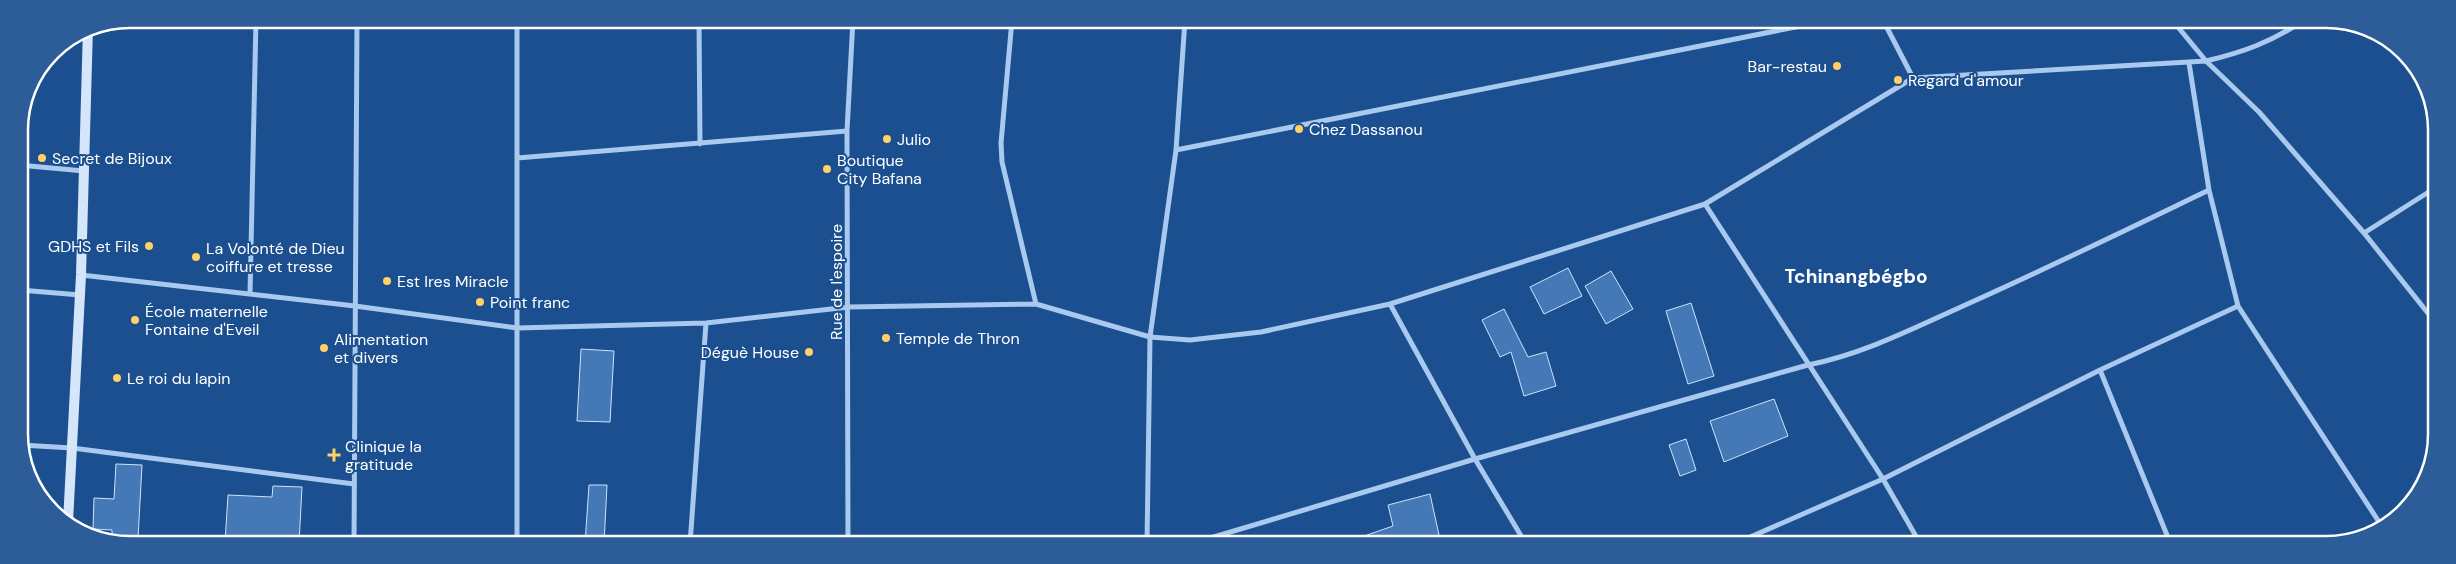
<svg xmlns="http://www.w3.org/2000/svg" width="2456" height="564" viewBox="0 0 2456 564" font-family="'DM Sans',sans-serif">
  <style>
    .building { fill: #4478b7; stroke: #cfe3fa }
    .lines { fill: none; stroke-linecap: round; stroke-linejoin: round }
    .minor { stroke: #a9c9ee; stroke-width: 5 }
    .secondary { stroke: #d6e6fa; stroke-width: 10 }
    .poi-dot { fill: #ffd166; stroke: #1b4f8f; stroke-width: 2 }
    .labels { text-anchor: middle; stroke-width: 4; stroke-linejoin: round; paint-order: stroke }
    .poi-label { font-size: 16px; fill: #fff; stroke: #1b4f8f; text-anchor: start }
    .street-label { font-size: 16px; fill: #fff; stroke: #1b4f8f }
    .quarter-label { font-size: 19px; font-weight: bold; fill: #fff; stroke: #1b4f8f }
    .rim { fill: none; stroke: #fff; stroke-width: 2.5 }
  </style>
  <rect width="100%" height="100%" fill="#1b4f8f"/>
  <path class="building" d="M1568 268 1582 296 1544 314 1530 287Z
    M1611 271 1633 309 1606 324 1585 286Z
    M1691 303 1714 376 1688 384 1666 311Z
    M1504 309 1528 357 1546 352 1556 386 1524 396 1511 352 1500 357 1482 320Z
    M581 349 614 351 610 422 577 421Z
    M1774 399 1788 436 1724 462 1710 421Z
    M1686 439 1696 470 1680 476 1669 445Z
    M116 464 142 465 138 539 112 538V530L93 529 94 498 114 499Z
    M589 485H607L604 544H585Z
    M273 486 302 487 299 543H225L228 495 272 497Z
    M1430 494 1441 544H1348L1347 542 1393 526 1388 505Z"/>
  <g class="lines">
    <path class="minor" d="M517 19V544
      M699 19 700 144
      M1012 20 1001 143 1002 162 1036 304
      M1883 20 1913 78
      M2173 21 2206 61 2259 112 2364 233 2435 322
      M2189 63 2209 190 2238 306 2381 525
      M1176 150 1831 20
      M517 158 847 131
      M19 165 84 171
      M1705 204 1883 479 1921 545
      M2364 233 2435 188
      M81 275 355 306 517 328 706 323 849 307 1036 304 1150 337 1190 340 1261 332 1390 304 1705 204 1913 78 2206 61C2244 52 2271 42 2303 21
      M20 290 80 295
      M250 294 256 19
      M1390 304 1475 459 1526 544
      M2100 370 2171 545
      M21 445 72 448 354 484
      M354 543 357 19
      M690 544 706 323
      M848 544 847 131 853 19
      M1147 544 1150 337 1176 150 1185 20
      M1190 544 1475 459 1808 365C1863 354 1912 329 1963 306 2046 269 2128 229 2209 190
      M1732 545 1883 479 2100 370 2238 306"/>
    <path class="secondary" d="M68 522 81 275 88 27"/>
  </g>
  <g class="poi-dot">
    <circle cx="1837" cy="66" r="5"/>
    <circle cx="1898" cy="80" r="5"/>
    <circle cx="1299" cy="129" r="5"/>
    <circle cx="887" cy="139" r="5"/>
    <circle cx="42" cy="158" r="5"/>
    <circle cx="827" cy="169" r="5"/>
    <circle cx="149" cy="246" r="5"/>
    <circle cx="196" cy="257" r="5"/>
    <circle cx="387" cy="281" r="5"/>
    <circle cx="480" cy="302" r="5"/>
    <circle cx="135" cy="320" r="5"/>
    <circle cx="886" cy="338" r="5"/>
    <circle cx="324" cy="348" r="5"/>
    <circle cx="809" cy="352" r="5"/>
    <circle cx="117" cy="378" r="5"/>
    <path d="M331.5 447.5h5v5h5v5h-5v5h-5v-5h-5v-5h5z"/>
  </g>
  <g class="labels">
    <g class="poi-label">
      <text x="1827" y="72" text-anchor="end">Bar-restau</text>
      <text x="1908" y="86">Regard d'amour</text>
      <text x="1309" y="135">Chez Dassanou</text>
      <text x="897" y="145">Julio</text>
      <text x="52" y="164">Secret de Bijoux</text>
      <text x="837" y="166">Boutique<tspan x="837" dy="18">City Bafana</tspan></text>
      <text x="139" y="252" text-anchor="end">GDHS et Fils</text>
      <text x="206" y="254">La Volonté de Dieu<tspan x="206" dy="18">coiffure et tresse</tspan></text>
      <text x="397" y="287">Est Ires Miracle</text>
      <text x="490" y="308">Point franc</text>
      <text x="145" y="317">École maternelle<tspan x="145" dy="18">Fontaine d'Eveil</tspan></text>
      <text x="896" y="344">Temple de Thron</text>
      <text x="334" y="345">Alimentation<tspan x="334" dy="18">et divers</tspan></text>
      <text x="799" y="358" text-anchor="end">Déguè House</text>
      <text x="127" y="384">Le roi du lapin</text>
      <text x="345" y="452">Clinique la<tspan x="345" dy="18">gratitude</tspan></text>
    </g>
    <g class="street-label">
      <text transform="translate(836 282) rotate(-90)" y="6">Rue de l'espoire</text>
    </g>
    <g class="quarter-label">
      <text x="1856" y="283">Tchinangbégbo</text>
    </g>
  </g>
  <path d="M0 0H2456V564H0ZM130 28H2326A102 102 0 0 1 2428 130V434A102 102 0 0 1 2326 536H130A102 102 0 0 1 28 434V130A102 102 0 0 1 130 28Z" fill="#2d5d98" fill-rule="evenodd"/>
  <path class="rim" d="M130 28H2326A102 102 0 0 1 2428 130V434A102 102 0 0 1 2326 536H130A102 102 0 0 1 28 434V130A102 102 0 0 1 130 28Z"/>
</svg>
